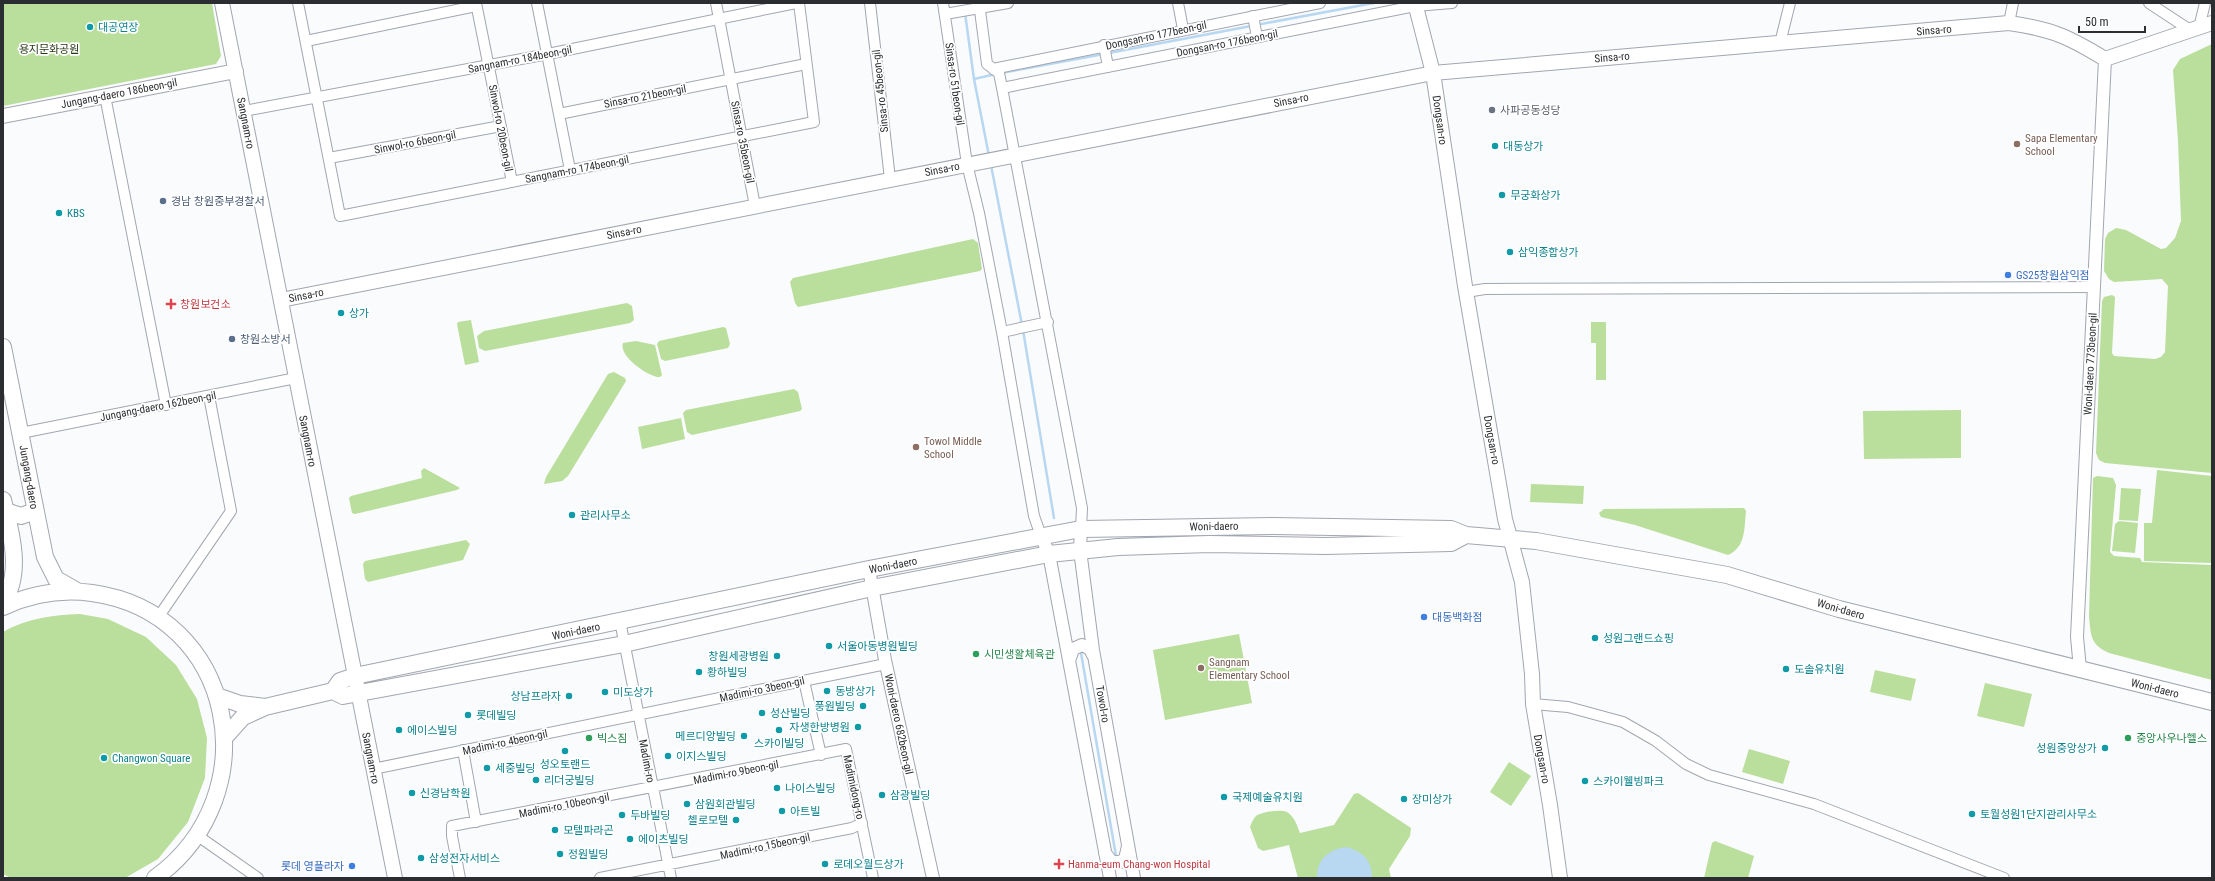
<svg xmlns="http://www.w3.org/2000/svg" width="2215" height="881" viewBox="0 0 2215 881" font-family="'Roboto Condensed','Noto Sans KR',sans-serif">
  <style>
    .green { fill: #bade9c }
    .water { fill: #b8d7f1 }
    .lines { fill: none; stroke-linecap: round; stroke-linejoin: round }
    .stream { stroke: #b8d7f1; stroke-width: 2.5 }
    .minor-casing { stroke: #a2a6af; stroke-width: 12 }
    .tertiary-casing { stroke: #a2a6af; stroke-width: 14 }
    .secondary-casing { stroke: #a2a6af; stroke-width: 16 }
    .primary-casing { stroke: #a2a6af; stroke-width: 18 }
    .minor { stroke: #fff; stroke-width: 10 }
    .tertiary { stroke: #fff; stroke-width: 12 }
    .secondary { stroke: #fff; stroke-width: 14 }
    .primary { stroke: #fff; stroke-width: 16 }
    .culture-dot { fill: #0f9aa8; stroke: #fff; stroke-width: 1.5 }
    .worship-dot { fill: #6b7280; stroke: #fff; stroke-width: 1.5 }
    .education-dot { fill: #8d6e63; stroke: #fff; stroke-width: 1.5 }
    .service-dot { fill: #5c6f8a; stroke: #fff; stroke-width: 1.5 }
    .shop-dot { fill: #3f7fe0; stroke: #fff; stroke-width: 1.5 }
    .health-dot { fill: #e0444e; stroke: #fff; stroke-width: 1.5 }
    .leisure-dot { fill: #2e9e5b; stroke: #fff; stroke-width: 1.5 }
    .labels { text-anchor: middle; stroke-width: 3.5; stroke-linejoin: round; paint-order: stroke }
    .culture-label { font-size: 11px; fill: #0d838f; stroke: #fff; text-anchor: start }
    .street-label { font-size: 11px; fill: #2b2d30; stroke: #fff }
    .park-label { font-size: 11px; fill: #263715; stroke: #fff }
    .worship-label { font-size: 11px; fill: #5b616d; stroke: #fff; text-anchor: start }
    .education-label { font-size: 11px; fill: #785e54; stroke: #fff; text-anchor: start }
    .service-label { font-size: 11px; fill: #4e5e75; stroke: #fff; text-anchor: start }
    .shop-label { font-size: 11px; fill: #366cbe; stroke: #fff; text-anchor: start }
    .health-label { font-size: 11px; fill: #be3a42; stroke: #fff; text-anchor: start }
    .leisure-label { font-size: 11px; fill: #27864d; stroke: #fff; text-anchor: start }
  </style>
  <rect width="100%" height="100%" fill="#fafbfd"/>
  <path class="green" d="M3 3H212L221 56 216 64 3 106Z
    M2212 44V473L2105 463 2099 460 2096 453 2102 301 2104 297 2112 295 2115 297 2112 353 2114 356 2155 359 2161 357 2165 352 2168 286 2162 279 2114 282 2109 279 2104 271 2105 239 2108 233 2116 228 2126 230 2161 249 2166 248 2175 238 2181 221 2178 141 2173 70 2180 59Z
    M973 239 978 243 982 269 980 271 798 307 795 303 790 282 793 278Z
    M627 303 632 306 634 320 630 323 485 351 479 348 477 336 484 331Z
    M471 320 479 362 465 365 457 324 458 322Z
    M1591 322H1606V380H1596V343H1591Z
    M723 327 726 328 730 344 728 348 665 361 661 359 657 344 659 341Z
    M636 341 655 345 662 375 660 377C650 378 618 356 623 343Z
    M614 372 625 378 626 381 568 476 562 481 544 484 546 477 608 374Z
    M794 389 798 392 802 409 800 411 692 435 687 432 683 413 686 410Z
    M1961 410V458L1864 459 1863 411Z
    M681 418 685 439 642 449 638 427Z
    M424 468 460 488 457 490 355 514 352 513 349 498 351 496 422 478 421 471Z
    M2157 470 2212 476V563L2144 561V523H2152Z
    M2097 476 2113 478 2116 485 2110 552 2114 556 2140 558 2142 562 2212 565V680L2109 653C2090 644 2091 636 2089 616L2093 478Z
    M1531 484 1584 486 1583 504 1530 502Z
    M2121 488 2141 489 2138 521 2119 520Z
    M1744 508 1746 511C1744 529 1746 547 1728 555L1635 525 1601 517 1599 513 1604 509Z
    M2119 521 2138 523 2135 553 2112 551 2115 524Z
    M466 540 470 544 463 560 368 582 365 579 363 564 365 561Z
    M80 614 108 619 146 637 176 665 197 699 207 738 205 778 188 822 158 859 125 878H11L3 874V632C27 618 53 615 80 614Z
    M1239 634 1252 703 1165 720 1153 650Z
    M1875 670 1916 679 1911 701 1870 692Z
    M1985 683 2032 694 2024 727 1977 716Z
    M1749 749 1790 761 1783 784 1742 772Z
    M1509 762 1531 776 1511 806 1490 792Z
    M1358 793 1411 828 1410 836 1389 869 1391 878H1298L1289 845 1263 851 1258 848 1250 827C1252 822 1253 819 1256 816 1261 812 1281 809 1287 812 1295 817 1297 826 1300 833L1334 825 1354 794Z
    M1715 841 1754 856 1748 878H1704L1712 843Z"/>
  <path class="water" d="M1346 847C1363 851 1372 861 1372 878H1317C1316 860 1329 849 1346 847Z"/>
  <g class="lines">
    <path class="stream" d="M965 13 974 79 989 156
      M1256 25 1374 3
      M1109 53 1251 26
      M1001 73 1104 54
      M974 79 996 74
      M991 165 1022 325
      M1023 330 1054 518
      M1081 653 1116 856"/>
    <defs>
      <path id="minor" d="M298 3 340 216 814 122 799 3
        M476 3 512 182
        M537 3 570 170
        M716 3 755 206
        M870 3 890 179
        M943 3 967 164 979 213 1002 332 1034 516 1041 536
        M979 3 987 64 999 73 1002 88 1082 508 1081 529
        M1178 3 1183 29
        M2149 3 2190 30
        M945 14 1008 3
        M1253 16 1257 37
        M2009 23 2013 3
        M2199 28 2205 3
        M306 41 476 6
        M1780 43 1790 3
        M1104 45 1108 67
        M993 69 1320 3
        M1002 88 1415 6 1452 3
        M105 96 166 405
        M244 111 548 54 796 3
        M559 114 806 64
        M329 158 501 126
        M1466 292 1485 289 2094 287
        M1002 332 1048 322
        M21 433 296 378
        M157 619 231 511 209 396
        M620 621 671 878
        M804 681 821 755
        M1533 704 1568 707 1623 722 1656 741 1686 764 1709 775 1814 804 2004 878
        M463 750 476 822
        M373 769 886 664
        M198 836 258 878
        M460 878 452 836V826L846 749 873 878
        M600 878 852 828 862 823"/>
      <path id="tertiary" d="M1081 529 1080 550 1093 650 1134 878
        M1041 536 1049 554 1110 878
        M869 569 885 660 933 878
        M1070 658 1073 649 1082 645 1090 649 1093 655
        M2080 669 2077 637 2105 59
        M1105 853 1112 862H1120L1125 859 1128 846"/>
      <path id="secondary" d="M222 3 395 878
        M1415 3 1433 73 1465 286 1505 519 1522 582 1532 674 1533 704 1550 805 1560 878
        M3 116 236 71
        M281 300 1433 73 2009 23C2052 29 2069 37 2105 59L2212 23"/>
      <path id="primary" d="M3 347 45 557 56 579 77 591
        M3 500C11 531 23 574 3 602
        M6 511 21 516 35 511
        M3 607C31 594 62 589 92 593 236 613 270 795 155 878
        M333 691 343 696 624 644 872 588 1049 554 1118 547 1209 544 1325 546 1451 543 1466 535
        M217 696 240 704 265 707
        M225 737 243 717 265 707 333 691 340 681 355 676 869 569 1081 529 1274 526 1451 529 1466 535 1536 541 1727 575 1839 609 2212 702"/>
    </defs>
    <use href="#minor" class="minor-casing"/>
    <use href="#tertiary" class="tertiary-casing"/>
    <use href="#secondary" class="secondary-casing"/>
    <use href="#primary" class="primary-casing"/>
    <use href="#minor" class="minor"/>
    <use href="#tertiary" class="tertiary"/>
    <use href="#secondary" class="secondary"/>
    <use href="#primary" class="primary"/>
  </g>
  <g class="culture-dot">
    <circle cx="90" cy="27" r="4"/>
    <circle cx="1495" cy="146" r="4"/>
    <circle cx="1502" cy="195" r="4"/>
    <circle cx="59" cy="213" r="4"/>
    <circle cx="1510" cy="252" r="4"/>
    <circle cx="341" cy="313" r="4"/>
    <circle cx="572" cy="515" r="4"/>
    <circle cx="1595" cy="638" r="4"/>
    <circle cx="829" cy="646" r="4"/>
    <circle cx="777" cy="656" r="4"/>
    <circle cx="1786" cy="669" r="4"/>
    <circle cx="699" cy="672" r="4"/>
    <circle cx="827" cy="691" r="4"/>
    <circle cx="605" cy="692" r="4"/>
    <circle cx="569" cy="696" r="4"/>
    <circle cx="863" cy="706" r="4"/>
    <circle cx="762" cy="713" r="4"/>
    <circle cx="468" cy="715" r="4"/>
    <circle cx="858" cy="727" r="4"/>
    <circle cx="399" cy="730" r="4"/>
    <circle cx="779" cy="730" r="4"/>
    <circle cx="744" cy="736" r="4"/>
    <circle cx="2105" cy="748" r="4"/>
    <circle cx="565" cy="751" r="4"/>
    <circle cx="668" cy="756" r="4"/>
    <circle cx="104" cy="758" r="4"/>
    <circle cx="487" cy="768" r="4"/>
    <circle cx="536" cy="780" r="4"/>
    <circle cx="1585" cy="781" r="4"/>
    <circle cx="777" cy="788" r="4"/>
    <circle cx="412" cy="793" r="4"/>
    <circle cx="882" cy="795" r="4"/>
    <circle cx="1224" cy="797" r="4"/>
    <circle cx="1404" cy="799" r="4"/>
    <circle cx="687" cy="804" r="4"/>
    <circle cx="782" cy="811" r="4"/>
    <circle cx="1972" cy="814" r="4"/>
    <circle cx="622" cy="815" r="4"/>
    <circle cx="736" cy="820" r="4"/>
    <circle cx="555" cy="830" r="4"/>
    <circle cx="630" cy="839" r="4"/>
    <circle cx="560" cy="854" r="4"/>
    <circle cx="421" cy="858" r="4"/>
    <circle cx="825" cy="864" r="4"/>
  </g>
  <circle class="worship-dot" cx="1492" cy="110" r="4"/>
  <g class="education-dot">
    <circle cx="2017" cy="144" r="4"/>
    <circle cx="916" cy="447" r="4"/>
    <circle cx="1201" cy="668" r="4"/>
  </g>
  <g class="service-dot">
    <circle cx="163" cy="201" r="4"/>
    <circle cx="232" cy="339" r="4"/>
  </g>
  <g class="shop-dot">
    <circle cx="2008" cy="275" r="4"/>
    <circle cx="1424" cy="617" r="4"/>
    <circle cx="352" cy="866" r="4"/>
  </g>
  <g class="health-dot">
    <path d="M169 298h4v4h4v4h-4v4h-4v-4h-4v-4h4z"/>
    <path d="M1057 858h4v4h4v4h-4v4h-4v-4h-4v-4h4z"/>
  </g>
  <g class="leisure-dot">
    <circle cx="976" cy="654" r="4"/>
    <circle cx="589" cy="738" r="4"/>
    <circle cx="2128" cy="738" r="4"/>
  </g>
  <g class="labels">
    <g class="culture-label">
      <text x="98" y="31">대공연장</text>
      <text x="1503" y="150">대동상가</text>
      <text x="1510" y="199">무궁화상가</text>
      <text x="67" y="217">KBS</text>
      <text x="1518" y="256">삼익종합상가</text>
      <text x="349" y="317">상가</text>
      <text x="580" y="519">관리사무소</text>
      <text x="1603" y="642">성원그랜드쇼핑</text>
      <text x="837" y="650">서울아동병원빌딩</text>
      <text x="769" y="660" text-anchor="end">창원세광병원</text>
      <text x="1794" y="673">도솔유치원</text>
      <text x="707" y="676">황하빌딩</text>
      <text x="835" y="695">동방상가</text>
      <text x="613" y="696">미도상가</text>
      <text x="561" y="700" text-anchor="end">상남프라자</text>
      <text x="855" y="710" text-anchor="end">풍원빌딩</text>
      <text x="770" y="717">성산빌딩</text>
      <text x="476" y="719">롯데빌딩</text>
      <text x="850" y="731" text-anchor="end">자생한방병원</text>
      <text x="407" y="734">에이스빌딩</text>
      <text x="736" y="740" text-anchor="end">메르디앙빌딩</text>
      <text x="779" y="747" text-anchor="middle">스카이빌딩</text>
      <text x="2097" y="752" text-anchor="end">성원중앙상가</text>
      <text x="676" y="760">이지스빌딩</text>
      <text x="112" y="762">Changwon Square</text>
      <text x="565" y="768" text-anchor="middle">성오토랜드</text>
      <text x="495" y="772">세중빌딩</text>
      <text x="544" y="784">리더궁빌딩</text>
      <text x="1593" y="785">스카이웰빙파크</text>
      <text x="785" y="792">나이스빌딩</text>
      <text x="420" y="797">신경남학원</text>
      <text x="890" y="799">삼광빌딩</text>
      <text x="1232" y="801">국제예술유치원</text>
      <text x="1412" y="803">장미상가</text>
      <text x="695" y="808">삼원회관빌딩</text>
      <text x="790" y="815">아트빌</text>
      <text x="1980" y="818">토월성원1단지관리사무소</text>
      <text x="630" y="819">두바빌딩</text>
      <text x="728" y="824" text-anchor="end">첼로모텔</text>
      <text x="563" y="834">모텔파라곤</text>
      <text x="638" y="843">에이츠빌딩</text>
      <text x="568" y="858">정원빌딩</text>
      <text x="429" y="862">삼성전자서비스</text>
      <text x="833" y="868">로데오월드상가</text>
    </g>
    <g class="street-label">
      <text transform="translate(1934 30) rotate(-5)" y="4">Sinsa-ro</text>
      <text transform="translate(1156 35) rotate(-12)" y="4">Dongsan-ro 177beon-gil</text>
      <text transform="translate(1227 43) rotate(-11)" y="4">Dongsan-ro 176beon-gil</text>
      <text transform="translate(1612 57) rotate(-5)" y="4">Sinsa-ro</text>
      <text transform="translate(520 59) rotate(-11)" y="4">Sangnam-ro 184beon-gil</text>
      <text transform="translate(955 84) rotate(82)" y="4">Sinsa-ro 51beon-gil</text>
      <text transform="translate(880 91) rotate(-96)" y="4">Sinsa-ro 45beon-gil</text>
      <text transform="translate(119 93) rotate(-11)" y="4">Jungang-daero 186beon-gil</text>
      <text transform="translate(645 96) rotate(-11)" y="4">Sinsa-ro 21beon-gil</text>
      <text transform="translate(1291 100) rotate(-11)" y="4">Sinsa-ro</text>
      <text transform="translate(1440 120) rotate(82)" y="4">Dongsan-ro</text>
      <text transform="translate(246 123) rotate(79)" y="4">Sangnam-ro</text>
      <text transform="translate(501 128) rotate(79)" y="4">Sinwol-ro 20beon-gil</text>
      <text transform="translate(415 142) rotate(-11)" y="4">Sinwol-ro 6beon-gil</text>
      <text transform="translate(743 142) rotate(79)" y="4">Sinsa-ro 35beon-gil</text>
      <text transform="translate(577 169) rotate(-11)" y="4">Sangnam-ro 174beon-gil</text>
      <text transform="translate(942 169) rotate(-11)" y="4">Sinsa-ro</text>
      <text transform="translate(624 232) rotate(-11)" y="4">Sinsa-ro</text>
      <text transform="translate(306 295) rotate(-11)" y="4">Sinsa-ro</text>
      <text transform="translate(2090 364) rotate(-87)" y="4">Woni-daero 773beon-gil</text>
      <text transform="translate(158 406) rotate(-11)" y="4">Jungang-daero 162beon-gil</text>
      <text transform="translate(1492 440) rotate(80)" y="4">Dongsan-ro</text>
      <text transform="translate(308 441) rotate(79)" y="4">Sangnam-ro</text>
      <text transform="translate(29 477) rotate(80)" y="4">Jungang-daero</text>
      <text transform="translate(1214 526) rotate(-1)" y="4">Woni-daero</text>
      <text transform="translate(893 565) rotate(-11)" y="4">Woni-daero</text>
      <text transform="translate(1841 609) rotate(16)" y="4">Woni-daero</text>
      <text transform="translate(576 631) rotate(-12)" y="4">Woni-daero</text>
      <text transform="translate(2155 688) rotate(14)" y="4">Woni-daero</text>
      <text transform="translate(762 689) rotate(-12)" y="4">Madimi-ro 3beon-gil</text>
      <text transform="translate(1103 704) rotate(80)" y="4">Towol-ro</text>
      <text transform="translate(899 724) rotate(78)" y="4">Woni-daero 682beon-gil</text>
      <text transform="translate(505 742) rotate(-12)" y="4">Madimi-ro 4beon-gil</text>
      <text transform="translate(371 758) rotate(79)" y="4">Sangnam-ro</text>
      <text transform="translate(1542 759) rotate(80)" y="4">Dongsan-ro</text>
      <text transform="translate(647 761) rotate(79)" y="4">Madimi-ro</text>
      <text transform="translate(736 772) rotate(-11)" y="4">Madimi-ro 9beon-gil</text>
      <text transform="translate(854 787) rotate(78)" y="4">Madimidong-ro</text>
      <text transform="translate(564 805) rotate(-11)" y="4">Madimi-ro 10beon-gil</text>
      <text transform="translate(765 846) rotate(-12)" y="4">Madimi-ro 15beon-gil</text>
    </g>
    <g class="park-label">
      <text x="49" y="53">용지문화공원</text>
    </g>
    <g class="worship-label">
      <text x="1500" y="114">사파공동성당</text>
    </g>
    <g class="education-label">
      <text x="2025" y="142">Sapa Elementary<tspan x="2025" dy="13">School</tspan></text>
      <text x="924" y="445">Towol Middle<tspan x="924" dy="13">School</tspan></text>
      <text x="1209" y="666">Sangnam<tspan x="1209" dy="13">Elementary School</tspan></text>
    </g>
    <g class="service-label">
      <text x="171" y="205">경남 창원중부경찰서</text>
      <text x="240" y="343">창원소방서</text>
    </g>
    <g class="shop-label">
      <text x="2016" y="279">GS25창원삼익점</text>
      <text x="1432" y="621">대동백화점</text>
      <text x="344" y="870" text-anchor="end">롯데 영플라자</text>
    </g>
    <g class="health-label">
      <text x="180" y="308">창원보건소</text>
      <text x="1068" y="868">Hanma-eum Chang-won Hospital</text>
    </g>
    <g class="leisure-label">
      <text x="984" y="658">시민생활체육관</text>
      <text x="597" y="742">빅스짐</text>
      <text x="2136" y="742">중앙사우나헬스</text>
    </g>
  </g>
  <rect width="2215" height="881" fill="none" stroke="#2b2d30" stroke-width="8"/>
  <path d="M2079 26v6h66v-6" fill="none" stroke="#2b2d30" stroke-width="2"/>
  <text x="2085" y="26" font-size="12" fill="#2b2d30" stroke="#ffffff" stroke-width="3" paint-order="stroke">50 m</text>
</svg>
